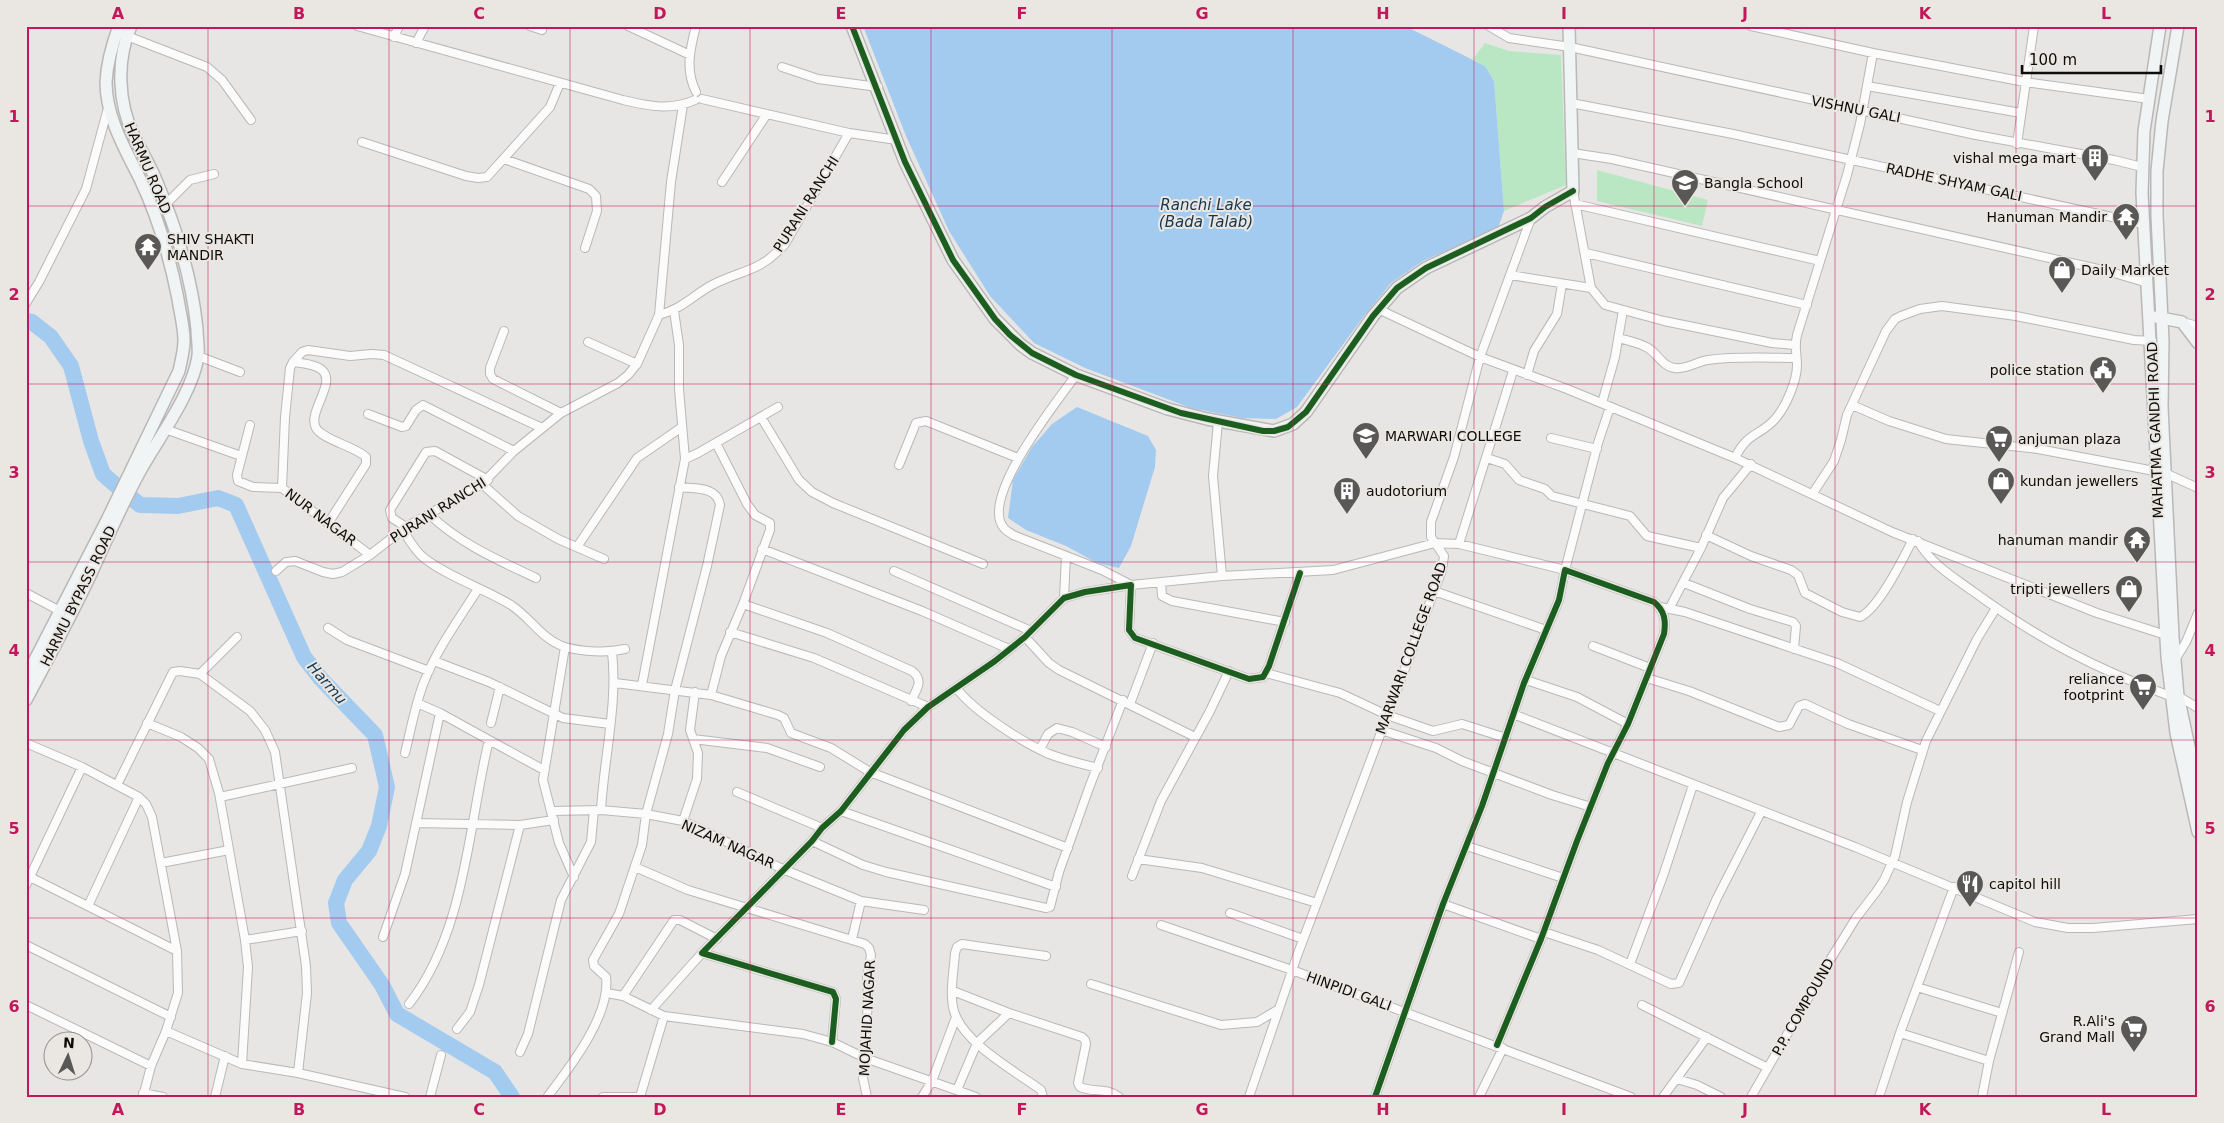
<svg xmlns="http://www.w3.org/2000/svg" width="2224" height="1123" viewBox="0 0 2224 1123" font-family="'DejaVu Sans',sans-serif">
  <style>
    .green { fill: #bae7c3 }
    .water { fill: #a3cbf0 }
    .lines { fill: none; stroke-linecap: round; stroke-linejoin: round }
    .river { stroke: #a3cbf0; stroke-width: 16 }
    .street-casing { stroke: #b9b8b6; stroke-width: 10 }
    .secondary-casing { stroke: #b9b8b6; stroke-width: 14 }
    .street { stroke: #fcfbfb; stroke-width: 8 }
    .secondary { stroke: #f0f4f5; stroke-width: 11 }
    .cycleway-casing { stroke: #eae7e2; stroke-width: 9 }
    .cycleway { stroke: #1b5e20; stroke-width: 6 }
    .grid { fill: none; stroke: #c2185b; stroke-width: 1; stroke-opacity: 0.55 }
    .labels { text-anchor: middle; stroke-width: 4; stroke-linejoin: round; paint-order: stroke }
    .street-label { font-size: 14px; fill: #0d0c0a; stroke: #eae7e2 }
    .poi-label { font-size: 14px; fill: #0d0c0a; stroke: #eae7e2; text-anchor: start }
    .water-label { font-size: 15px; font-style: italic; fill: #15354f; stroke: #eae7e2 }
    .neatline { fill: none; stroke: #c2185b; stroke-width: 2 }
    .grid-label { font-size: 16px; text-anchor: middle; font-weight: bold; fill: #c2185b }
  </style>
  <rect width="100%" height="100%" fill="#e8e6e4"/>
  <path class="green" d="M1485 43 1509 51 1561 55 1566 185 1504 211 1494 81 1485 66 1473 59Z
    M1597 170 1708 200 1702 226 1597 201Z"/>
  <path class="water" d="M863 26H1405L1485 66 1494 81 1504 211 1498 228 1423 261 1391 283 1364 316 1297 407 1276 419 1242 418 1191 408 1085 368 1034 343 990 296 949 231 906 136Z
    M1077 407 1148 436 1156 450 1155 467 1131 546 1119 568 1097 563 1066 546 1026 530 1008 518 1013 480 1032 447 1052 424Z"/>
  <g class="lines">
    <path class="river" d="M26 321 32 322 51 337 71 366 91 441 103 474 112 482 140 505 178 506 218 498 236 505 304 657 321 679 375 735 387 787 379 826 369 851 345 880 336 903 339 923 382 985 397 1014 495 1072 512 1097"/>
    <defs>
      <path id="street" d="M357 26 623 100C648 106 670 111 695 100
        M530 26 542 30
        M628 26 690 55
        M1489 26 1509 38 1570 47 1976 135 2114 160 2142 167
        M1751 26 1873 53 2025 82 2149 99
        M127 36 207 67 222 80 251 120
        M394 37 399 26
        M416 43 425 26
        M782 67 818 79 878 87
        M1867 86 2021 113
        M696 92C685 70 690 49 696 26
        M702 99 849 133 897 140
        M1571 103 1733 134 2144 224
        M362 142 466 176 478 178 487 177 550 107 560 83
        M2017 144 2034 26
        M1572 153 1612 159 2107 271 2148 283
        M504 159 589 189 596 196 597 211 585 248
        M722 182 767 114
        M1573 191 1591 288 1605 305 1664 321 1772 343 1795 345
        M1575 204 1820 261
        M165 205 190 180 214 174
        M1586 253 1807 305
        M1510 275 1591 288
        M26 303 39 282 86 189 108 108
        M1378 309 1480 357 1567 389 1735 458 1892 532 2097 613 2169 636
        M659 315 671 182 683 105
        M2182 322 2198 326
        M504 331 490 368V374L493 379 561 413
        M1619 338C1629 341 1640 343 1648 348 1658 354 1663 367 1675 368 1686 370 1698 361 1708 360 1738 356 1767 358 1796 358
        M588 342 637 364
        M198 356 240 372
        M293 362 302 352 308 350 350 356 372 354 384 355 542 428
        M1076 375C1059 399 978 499 1004 528 1006 531 1011 533 1013 535L1102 570 1131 585 1222 576 1333 570 1435 543 1459 544 1565 570 1598 443 1610 407
        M1527 375 1534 351 1557 314 1562 284
        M1602 403 1615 357 1623 310
        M1852 405 1889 421 1946 439 2038 449 2165 473 2198 488
        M368 414 402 427 406 426 416 410 423 405 514 451
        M761 417 799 480 812 492 833 503 983 564
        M1218 422 1213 476 1222 576
        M250 425 237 475 238 481 253 487 282 488 370 555
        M165 429 241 456
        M1551 438 1597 449
        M1487 458 1505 464 1519 480 1545 489 1552 496 1630 516 1647 536 1701 548
        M1735 458C1748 431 1761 436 1776 418 1786 406 1797 381 1797 365 1797 352 1794 349 1797 335L1847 175 1860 124 1873 53
        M685 459 698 453 778 407
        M899 465 916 423 926 421 1018 458
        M482 484 518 516 558 539 604 559
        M282 488 285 417 290 368 293 362C301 363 315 364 322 370 337 383 307 412 316 428 323 440 354 446 366 457V464L329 522
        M1813 493 1834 461 1841 440 1847 415 1886 331 1895 319 1901 316 1920 309 1942 306 2016 316 2134 340 2152 341
        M429 514C460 544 498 560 536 578
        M406 527 392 518 390 510 426 452 435 451 488 480
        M403 530C409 540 415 551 424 558 450 578 483 588 511 605 531 618 541 639 565 647 583 652 607 653 625 649
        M1706 535 1751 556 1791 570 1798 575 1805 593 1842 612 1860 617C1879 608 1903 559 1913 539
        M1918 541C1931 564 1953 577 1974 592 2038 639 2096 669 2170 696
        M1459 544 1513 371
        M577 547 637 458 682 427
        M762 549 922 611 1009 649
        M276 571 286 562 295 561 323 572 333 574 342 572 370 555 406 527 482 484 514 451 561 413 618 383 628 375 637 364 659 315C682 309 692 296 712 285 743 269 759 273 785 244L849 133
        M894 571 1031 631
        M1161 582 1162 596 1172 601 1285 622
        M1684 583 1750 609 1793 622 1796 626 1794 649
        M1434 591 1546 630
        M26 593 60 611
        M1064 598 1066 556
        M743 604 827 633 912 671C924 680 917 689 911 701
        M1660 607 1685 612 1837 663 1940 711
        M1669 609 1701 548 1723 498 1751 464
        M328 628 347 640 429 671
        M730 632 814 658 928 707
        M1025 637 1049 663 1059 670 1195 737
        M1593 646 1650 668
        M565 647 543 780 559 843 574 877
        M2175 660 2186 642 2198 613
        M434 661 489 682 563 718 610 724
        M1266 673 1340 693 1387 715 1433 731 1462 724 1506 738
        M200 674 237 637
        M1647 678 1689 691 1779 727 1789 725 1799 706 1805 704 1848 724 1922 750
        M1526 680 1577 697 1628 724
        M615 683 711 695 778 715 784 718 791 733 831 748 870 772 1068 848
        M642 685 685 459 679 389V345L674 311
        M957 689C975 712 1022 742 1049 754 1065 760 1081 764 1098 768
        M711 695 721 656 743 604 770 530V523L755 515 747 504 716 443
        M2178 696 2198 708
        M417 703 440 713 489 740
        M1130 704 1153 643
        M1513 714 1855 847 2035 922 2068 928H2093L2198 919
        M147 723 181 737 198 748 209 759 219 793 245 940 248 967 242 1064
        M491 723 500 687
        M1381 730 1436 748 1462 761 1552 795 1591 807
        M693 739 767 748 820 767
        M26 743 82 767 139 797 146 804 152 817 177 951 178 993 166 1031 151 1066 143 1097
        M1040 749 1048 734 1057 728 1072 732 1106 747
        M405 753C411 729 415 705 424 682 437 649 459 619 478 589
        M117 785 173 672 180 671 200 674 250 711 265 730 275 752 306 966 307 993 298 1073
        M737 792 822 828
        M220 797 352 768
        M601 810C604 757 618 704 612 652
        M552 811 601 810 646 814 683 821 785 870 861 901 924 910
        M841 811 1056 887
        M683 821 697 779 698 753 690 730 695 692
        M416 823 520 825 554 820
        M812 841 863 865 886 872 1046 908 1050 907 1059 872 1089 788 1123 700
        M1467 846 1563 878
        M1138 859 1202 868 1317 903
        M161 863 229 850
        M635 867 688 890 865 944 869 948 871 955 867 977 868 1000 863 1078 867 1097
        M1132 876 1161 801 1210 711 1229 671
        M30 877 177 951
        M26 885 82 767
        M1443 904 1541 939
        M88 906 139 797
        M1230 913 1303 939
        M1161 925 1292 970 1631 1097
        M1544 932 1598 950 1671 984 1679 983 1717 898 1761 812
        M383 937 405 874 440 713
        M852 939 861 901
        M245 940 302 931
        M26 945 171 1017
        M1630 964 1663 876 1693 785
        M1091 984 1221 1025 1257 1022 1279 1009
        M1917 987 2002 1013
        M953 991 1009 1013 1082 1037 1085 1040 1086 1044 1078 1083 1080 1087C1093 1093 1106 1087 1119 1097
        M607 993 623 996 664 1016 803 1034 832 1042 865 1058 976 1097
        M623 996 674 920H680L717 939
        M409 1004C466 931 468 826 489 740L544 770
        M26 1005 151 1066
        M1642 1005 1768 1068
        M651 1010 702 953
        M457 1029 470 1012 479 985 520 825
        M166 1031 242 1064 298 1073 405 1097
        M1900 1033 1989 1061
        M832 1042 836 999 833 992 702 953 812 841 822 828 841 811 904 730 928 707 995 661 1025 637 1064 598 1085 592 1131 585 1129 630 1135 638 1249 679 1263 677 1269 666 1300 573
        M520 1052 528 1034 561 900 591 842 594 810
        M1677 1079 1697 1085 1721 1097
        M957 1090 977 1043 1009 1013
        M143 1093 163 1097
        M548 1096C570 1067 611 1015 606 977L594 966 593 960 619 914 642 845 646 814 668 734 675 690 707 566 720 505C717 486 695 489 679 487
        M215 1097 225 1056
        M430 1097 441 1055
        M603 1097H636
        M640 1097 664 1016
        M922 1097 932 1081 956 1017
        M1043 1097 1041 1090C1015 1071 963 1043 954 1011 949 994 954 970 955 953L957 947 962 944 1046 956
        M1249 1097 1297 956 1442 570 1444 556 1431 537V522L1454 457 1480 357 1531 218
        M1375 1097 1443 904 1482 806 1524 683 1559 600 1565 570 1654 602C1665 611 1666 621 1664 634L1628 724 1608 763 1577 841 1541 939 1497 1045
        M1479 1097 1503 1048
        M1663 1097 1707 1037
        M1751 1097 1830 960 1856 918 1876 892 1884 880 1895 856 1907 802 1926 741 1977 639 1996 608
        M1879 1097 1900 1033 1954 887
        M1982 1097 1989 1061 2019 952"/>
      <path id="secondary" d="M852 26 905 162 953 260 995 319 1021 345 1032 353 1076 375 1168 409 1207 419 1274 431 1293 424 1306 412 1373 316 1397 288 1426 268 1531 218 1545 207 1573 191 1569 26
        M2160 26 2144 131 2142 193 2167 657 2176 733 2198 832
        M2178 26 2162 121 2157 171V216L2163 341 2162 407 2173 637 2178 696 2198 788
        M2156 317 2182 322 2198 343
        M26 677 107 520 179 371C181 361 184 351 184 341 184 326 180 313 178 299 170 258 158 217 140 179 125 149 106 117 106 82 107 62 112 45 119 26
        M26 700C48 659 70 618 90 576 106 541 121 506 139 473 157 440 193 393 198 356 199 347 197 338 197 329 192 279 176 227 156 180 150 165 141 151 134 136 118 103 116 60 131 26"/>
    </defs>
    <use href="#street" class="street-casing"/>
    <use href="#secondary" class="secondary-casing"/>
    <use href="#street" class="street"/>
    <use href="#secondary" class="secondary"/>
    <defs>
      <path id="cycleway" d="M852 26 905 162 953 260 995 319 1010 335 1032 353 1076 375 1181 413 1263 431H1274L1288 427 1306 412 1373 316 1397 288 1426 268 1531 218 1545 207 1573 191
        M832 1042 836 999 833 992 702 953 812 841 822 828 841 811 904 730 928 707 995 661 1025 637 1064 598 1085 592 1131 585 1129 630 1135 638 1249 679 1263 677 1269 666 1300 573
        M1375 1097 1443 904 1482 806 1524 683 1559 600 1565 570 1654 602C1665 611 1666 621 1664 634L1628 724 1608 763 1577 841 1541 939 1497 1045"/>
    </defs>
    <use href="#cycleway" class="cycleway-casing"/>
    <use href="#cycleway" class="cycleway"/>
  </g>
  <path class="grid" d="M208 26V1097M389 26V1097M570 26V1097M750 26V1097M931 26V1097M1112 26V1097M1293 26V1097M1474 26V1097M1654 26V1097M1835 26V1097M2016 26V1097M26 206H2198M26 384H2198M26 562H2198M26 740H2198M26 918H2198"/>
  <defs>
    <symbol id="building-pin" viewBox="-11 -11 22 30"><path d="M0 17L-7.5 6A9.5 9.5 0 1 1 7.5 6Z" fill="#5a5856" stroke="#eae7e2"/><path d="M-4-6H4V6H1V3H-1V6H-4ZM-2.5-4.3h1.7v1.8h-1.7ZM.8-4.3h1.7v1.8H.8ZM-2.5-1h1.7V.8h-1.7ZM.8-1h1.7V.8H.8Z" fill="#fff"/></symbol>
    <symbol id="school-pin" viewBox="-11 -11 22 30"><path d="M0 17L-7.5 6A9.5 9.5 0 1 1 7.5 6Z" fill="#5a5856" stroke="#eae7e2"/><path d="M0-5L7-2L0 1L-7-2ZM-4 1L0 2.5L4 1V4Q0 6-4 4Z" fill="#fff"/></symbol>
    <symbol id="temple-pin" viewBox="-11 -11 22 30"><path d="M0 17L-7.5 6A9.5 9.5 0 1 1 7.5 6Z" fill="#5a5856" stroke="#eae7e2"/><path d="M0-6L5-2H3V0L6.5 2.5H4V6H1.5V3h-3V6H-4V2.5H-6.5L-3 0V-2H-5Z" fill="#fff"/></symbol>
    <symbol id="shop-pin" viewBox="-11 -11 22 30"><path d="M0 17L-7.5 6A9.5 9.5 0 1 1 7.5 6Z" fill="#5a5856" stroke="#eae7e2"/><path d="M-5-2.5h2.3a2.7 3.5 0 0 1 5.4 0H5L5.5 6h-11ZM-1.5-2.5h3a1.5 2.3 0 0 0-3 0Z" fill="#fff"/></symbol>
    <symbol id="civic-pin" viewBox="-11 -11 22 30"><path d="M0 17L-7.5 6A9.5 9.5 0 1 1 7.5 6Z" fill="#5a5856" stroke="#eae7e2"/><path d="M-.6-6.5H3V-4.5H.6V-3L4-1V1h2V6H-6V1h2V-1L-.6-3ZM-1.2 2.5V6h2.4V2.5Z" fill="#fff"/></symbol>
    <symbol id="university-pin" viewBox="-11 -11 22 30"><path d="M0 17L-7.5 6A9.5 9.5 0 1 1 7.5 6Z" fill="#5a5856" stroke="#eae7e2"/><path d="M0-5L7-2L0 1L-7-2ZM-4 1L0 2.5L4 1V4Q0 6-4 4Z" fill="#fff"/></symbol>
    <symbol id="supermarket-pin" viewBox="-11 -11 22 30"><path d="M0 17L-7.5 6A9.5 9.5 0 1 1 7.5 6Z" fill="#5a5856" stroke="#eae7e2"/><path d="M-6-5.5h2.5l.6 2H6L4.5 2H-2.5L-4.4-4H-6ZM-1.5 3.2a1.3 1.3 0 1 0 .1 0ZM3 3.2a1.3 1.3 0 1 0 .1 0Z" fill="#fff"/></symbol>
    <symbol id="restaurant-pin" viewBox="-11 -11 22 30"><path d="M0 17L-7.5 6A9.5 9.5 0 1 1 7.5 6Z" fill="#5a5856" stroke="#eae7e2"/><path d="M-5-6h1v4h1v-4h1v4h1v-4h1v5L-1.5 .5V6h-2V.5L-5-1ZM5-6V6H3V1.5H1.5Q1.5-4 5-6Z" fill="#fff"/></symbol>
  </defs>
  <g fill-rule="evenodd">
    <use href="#building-pin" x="2079" y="142" width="32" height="43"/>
    <use href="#school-pin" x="1669" y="167" width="32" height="43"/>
    <use href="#temple-pin" x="2110" y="201" width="32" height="43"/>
    <use href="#temple-pin" x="132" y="231" width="32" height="43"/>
    <use href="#shop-pin" x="2046" y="254" width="32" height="43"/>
    <use href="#civic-pin" x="2087" y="354" width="32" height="43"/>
    <use href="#university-pin" x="1350" y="420" width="32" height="43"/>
    <use href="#supermarket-pin" x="1983" y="423" width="32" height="43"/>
    <use href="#shop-pin" x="1985" y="465" width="32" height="43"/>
    <use href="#building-pin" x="1331" y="475" width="32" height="43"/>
    <use href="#temple-pin" x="2121" y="524" width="32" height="43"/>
    <use href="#shop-pin" x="2113" y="573" width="32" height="43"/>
    <use href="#supermarket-pin" x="2127" y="671" width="32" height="43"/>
    <use href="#restaurant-pin" x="1954" y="868" width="32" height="43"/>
    <use href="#supermarket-pin" x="2118" y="1013" width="32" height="43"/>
  </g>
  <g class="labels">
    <g class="street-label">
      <text transform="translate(1856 109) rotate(11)" y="5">VISHNU GALI</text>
      <text transform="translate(148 168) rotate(67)" y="5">HARMU ROAD</text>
      <text transform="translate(1954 182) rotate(12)" y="5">RADHE SHYAM GALI</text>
      <text transform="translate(806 204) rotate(-58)" y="5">PURANI RANCHI</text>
      <text transform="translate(2155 430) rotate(-92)" y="5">MAHATMA GANDHI ROAD</text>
      <text transform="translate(438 510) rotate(-32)" y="5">PURANI RANCHI</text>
      <text transform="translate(321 517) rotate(37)" y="5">NUR NAGAR</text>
      <text transform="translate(78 596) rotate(-64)" y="5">HARMU BYPASS ROAD</text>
      <text transform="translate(1411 648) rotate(-70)" y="5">MARWARI COLLEGE ROAD</text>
      <text transform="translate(728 844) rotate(24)" y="5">NIZAM NAGAR</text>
      <text transform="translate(1349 991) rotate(20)" y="5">HINPIDI GALI</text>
      <text transform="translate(1803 1007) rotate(-60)" y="5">P.P. COMPOUND</text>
      <text transform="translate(867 1018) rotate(-87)" y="5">MOJAHID NAGAR</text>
    </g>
    <g class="poi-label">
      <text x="2076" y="163" text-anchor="end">vishal mega mart</text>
      <text x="1704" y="188">Bangla School</text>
      <text x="2107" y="222" text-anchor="end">Hanuman Mandir</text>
      <text x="167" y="244">SHIV SHAKTI<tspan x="167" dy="16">MANDIR</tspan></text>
      <text x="2081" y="275">Daily Market</text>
      <text x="2084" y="375" text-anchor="end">police station</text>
      <text x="1385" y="441">MARWARI COLLEGE</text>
      <text x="2018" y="444">anjuman plaza</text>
      <text x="2020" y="486">kundan jewellers</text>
      <text x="1366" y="496">audotorium</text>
      <text x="2118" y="545" text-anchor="end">hanuman mandir</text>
      <text x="2110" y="594" text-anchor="end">tripti jewellers</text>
      <text x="2124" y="684" text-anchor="end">reliance<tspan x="2124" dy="16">footprint</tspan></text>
      <text x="1989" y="889">capitol hill</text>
      <text x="2115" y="1026" text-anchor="end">R.Ali's<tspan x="2115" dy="16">Grand Mall</tspan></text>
    </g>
    <g class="water-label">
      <text x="1206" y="210">Ranchi Lake<tspan x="1206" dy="17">(Bada Talab)</tspan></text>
      <text transform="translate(327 683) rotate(49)" y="5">Harmu</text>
    </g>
  </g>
  <rect width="2224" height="1123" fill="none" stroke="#eae7e2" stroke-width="55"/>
  <g transform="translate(68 1056) rotate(4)"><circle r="24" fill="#eae7e2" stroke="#928f8c"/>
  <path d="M0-4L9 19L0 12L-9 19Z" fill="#5a5856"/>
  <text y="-8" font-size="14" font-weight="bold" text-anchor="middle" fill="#0d0c0a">N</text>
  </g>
  <path d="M2022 65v8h139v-8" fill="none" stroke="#0d0c0a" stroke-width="2.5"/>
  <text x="2029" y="65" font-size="15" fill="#0d0c0a" stroke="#eae7e2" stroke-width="4" paint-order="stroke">100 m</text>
  <rect x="28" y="28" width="2168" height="1068" class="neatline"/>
  <g class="grid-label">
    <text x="118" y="19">A</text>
    <text x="299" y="19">B</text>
    <text x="479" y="19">C</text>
    <text x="660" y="19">D</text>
    <text x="841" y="19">E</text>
    <text x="1022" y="19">F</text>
    <text x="1202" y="19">G</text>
    <text x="1383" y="19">H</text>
    <text x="1564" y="19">I</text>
    <text x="1745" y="19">J</text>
    <text x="1925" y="19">K</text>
    <text x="2106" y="19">L</text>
    <text x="14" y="122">1</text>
    <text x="2210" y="122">1</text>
    <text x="14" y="300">2</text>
    <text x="2210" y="300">2</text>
    <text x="14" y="478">3</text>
    <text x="2210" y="478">3</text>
    <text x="14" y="656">4</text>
    <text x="2210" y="656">4</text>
    <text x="14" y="834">5</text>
    <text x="2210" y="834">5</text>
    <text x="14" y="1012">6</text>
    <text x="2210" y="1012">6</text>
    <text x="118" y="1115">A</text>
    <text x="299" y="1115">B</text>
    <text x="479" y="1115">C</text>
    <text x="660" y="1115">D</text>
    <text x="841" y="1115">E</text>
    <text x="1022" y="1115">F</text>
    <text x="1202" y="1115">G</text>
    <text x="1383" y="1115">H</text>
    <text x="1564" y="1115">I</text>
    <text x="1745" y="1115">J</text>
    <text x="1925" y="1115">K</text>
    <text x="2106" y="1115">L</text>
  </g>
</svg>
